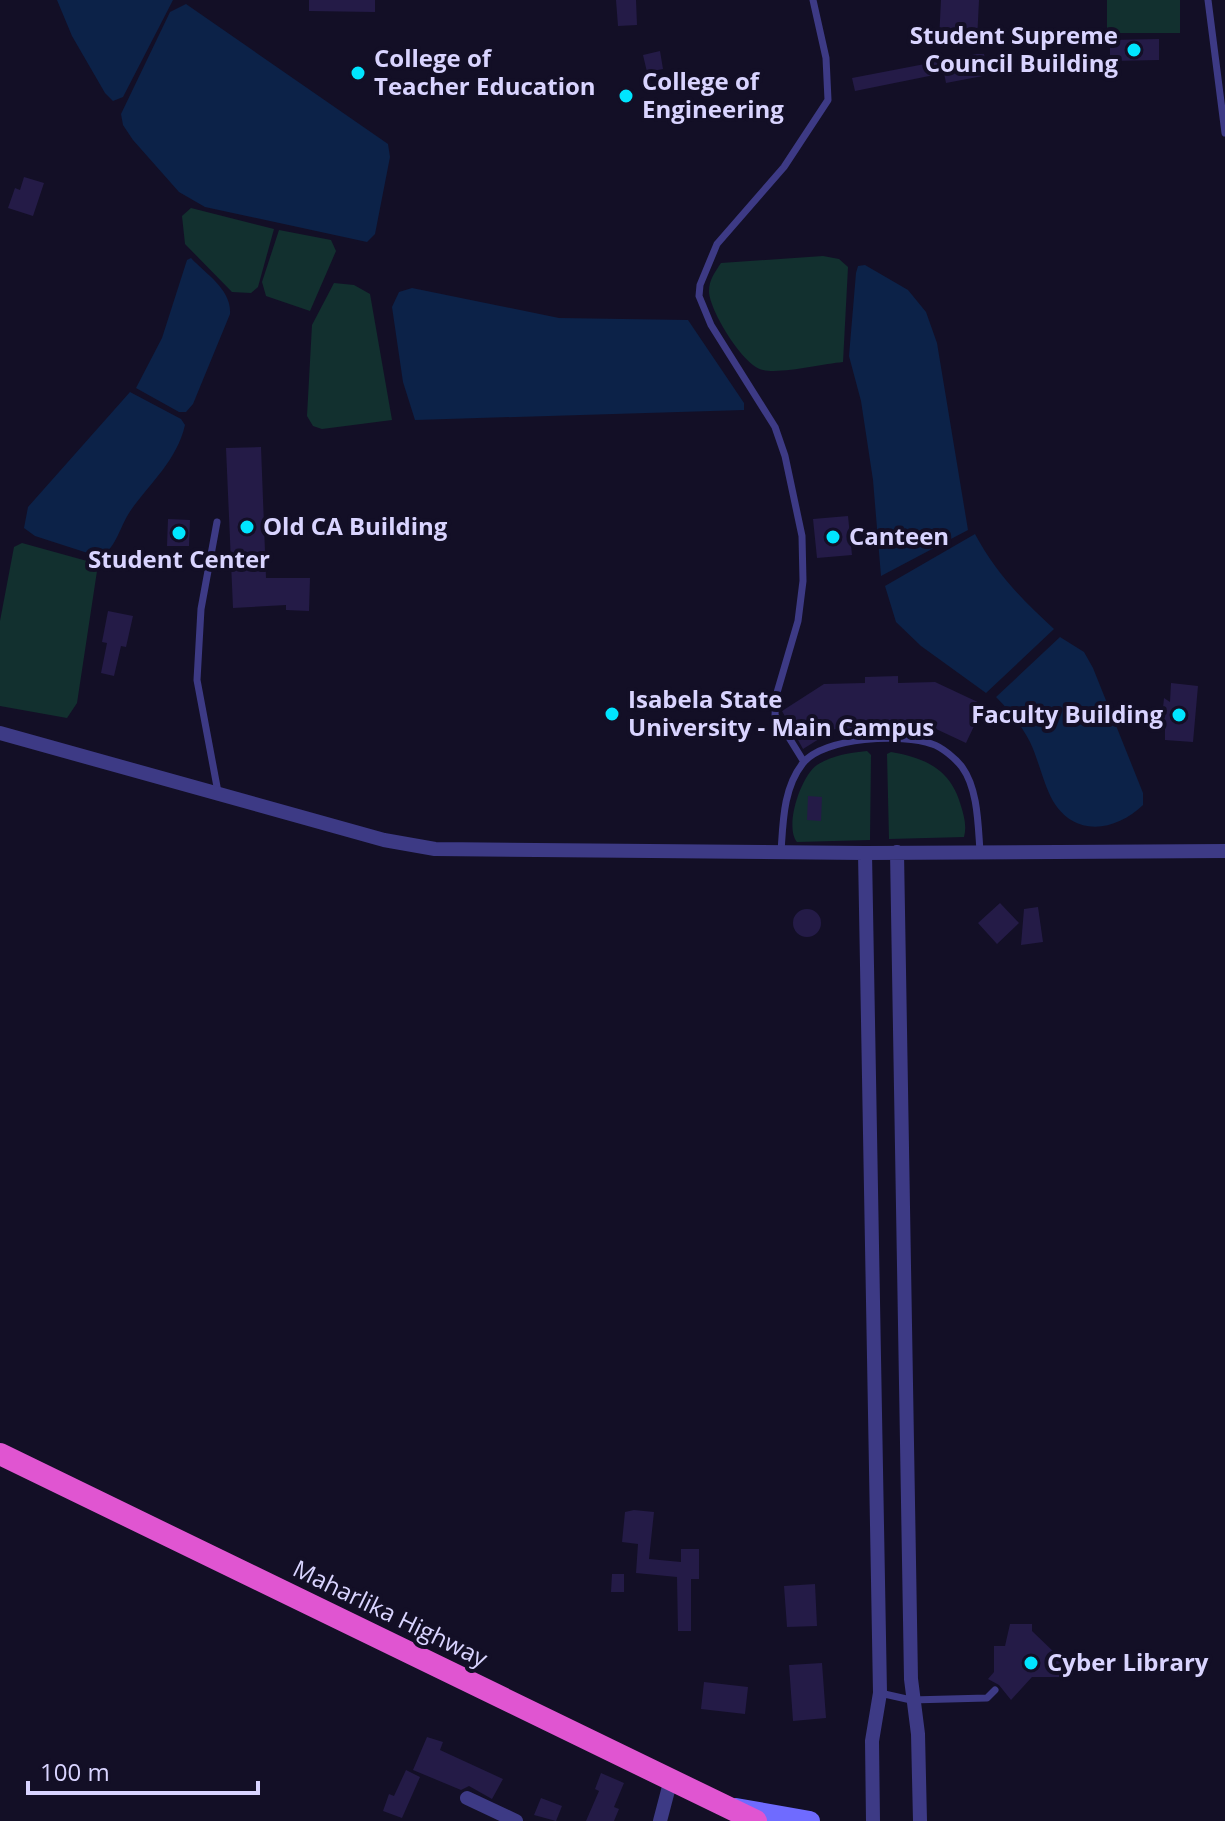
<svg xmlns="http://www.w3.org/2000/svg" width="1225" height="1821" viewBox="0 0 1225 1821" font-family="'Open Sans',sans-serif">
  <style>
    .green { fill: #12302f }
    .water { fill: #0c2248 }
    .building { fill: #241b47 }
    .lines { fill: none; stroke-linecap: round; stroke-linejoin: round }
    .service { stroke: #3d3a85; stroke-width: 7 }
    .minor { stroke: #3d3a85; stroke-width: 14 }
    .secondary { stroke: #6f6bff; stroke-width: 20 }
    .trunk { stroke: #e055d1; stroke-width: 22 }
    .poi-dot { fill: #00e5ff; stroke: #130f26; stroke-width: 3 }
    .labels { text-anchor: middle; stroke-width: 8; stroke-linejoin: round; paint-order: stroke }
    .poi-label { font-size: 24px; font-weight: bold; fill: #d9d4ff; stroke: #130f26; text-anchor: start }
    .street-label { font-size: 24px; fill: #d9d4ff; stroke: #130f26 }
  </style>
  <rect width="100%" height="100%" fill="#130f26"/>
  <path class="green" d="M1107 0H1180V33H1107Z
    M191 208 274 229 258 287 251 293 232 292 185 244 182 216Z
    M279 230 331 240 336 251 310 311 266 296 262 282Z
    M823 256 839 259 848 267 843 362C822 364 782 374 763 370 744 367 709 310 709 291 709 280 715 272 721 263Z
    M334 283 354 285 370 294 392 420 322 429 313 426 307 416 312 325Z
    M22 543 87 561 97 571 77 703 67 718 0 706V621L14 547Z
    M867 751 871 755 870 840 797 842C784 826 801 776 817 765 832 755 850 753 867 751Z
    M891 752C925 758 951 769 961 806 964 816 967 826 964 837L889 839 887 754Z"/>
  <path class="water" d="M57 0H173L123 97 113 101 105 93 72 36Z
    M186 4 388 144 390 157 375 234 367 242 205 207 179 192 133 140 123 125 121 114 170 12Z
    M191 258C206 274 232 290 230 314L193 404 186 412H179L136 388 162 338 187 260Z
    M865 265 908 290 926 312 937 343 968 530 881 576 873 480 861 401 849 356 856 273 858 266Z
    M412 288 559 318 688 320 744 403V410L415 420 403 382 392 307 399 292Z
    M130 392 181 419 185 425C177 460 151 482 131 510 119 527 118 546 100 557L35 536 24 528 28 507Z
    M975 534C996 573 1022 600 1054 629L986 693 921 646 896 622 885 586Z
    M1060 637 1084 652 1093 668 1143 793V805C1116 831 1075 838 1053 801 1043 783 1039 761 1030 742 1021 725 1010 711 996 697Z"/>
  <path class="building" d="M309 0H375V12L309 11Z
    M616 0H636L637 25 618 26Z
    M941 0H979L977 41 939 40Z
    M1159 39V60L1110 61V40Z
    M660 51 663 69 647 72 643 55Z
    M977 54H984L988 75 946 83 944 73 855 91 852 78Z
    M24 177 44 183 33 216 8 208 15 188 20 190Z
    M261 447 266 578H310L309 611 286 610V605L233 608 226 448Z
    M848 516 852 555 817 558 813 519Z
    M168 519 190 520 189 546H167Z
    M108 611 133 616 126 647 121 646 114 676 101 673 107 643 102 642Z
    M898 676V683L935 682 984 705 966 743 934 728 870 733V728L835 729 803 749 782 711 824 684 865 683V677Z
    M1171 683 1198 686 1193 742 1165 740V729H1161L1164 698 1170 702Z
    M808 796 822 797 821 821 807 820Z
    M1000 903 1019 923 997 944 978 923Z
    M1038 907 1043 942 1021 945 1024 909Z
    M793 923a14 14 0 1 1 28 0a14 14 0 1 1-28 0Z
    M634 1510 654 1512 649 1559 681 1562V1549H699V1579H691V1631H678L677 1577 636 1573 638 1544 622 1542 625 1512Z
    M612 1574H624V1592H611Z
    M815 1584 817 1626 787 1627 784 1586Z
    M1010 1624H1032V1631L1057 1655H1068L1069 1677H1032L1011 1700 999 1685 988 1679 994 1672V1646H1005Z
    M822 1663 826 1718 793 1721 789 1665Z
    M704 1682 748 1687 745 1714 701 1709Z
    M427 1737 443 1742 440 1750 503 1779 492 1799 469 1786 461 1790 413 1770Z
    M406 1770 420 1777 402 1818 383 1811 389 1794 394 1796Z
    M601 1773 624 1783 614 1807 619 1809 614 1821H586L599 1791 595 1789Z
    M541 1798 562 1806 556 1821 534 1815Z"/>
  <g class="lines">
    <path class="service" d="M1208 0 1225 133
      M217 522 201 609 197 680 218 792
      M804 762 775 715 776 696 798 621 803 581 802 536 785 456 775 427 711 325 699 296 700 285 717 244 784 167 828 100 826 58 813 0
      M781 852C783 823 783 788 803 763 824 737 903 733 932 744 942 747 956 759 962 767 978 789 978 825 980 851
      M880 1693 911 1700 987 1698 995 1690"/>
    <path class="minor" d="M0 733 384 840 435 849 865 853 1225 851
      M897 852 911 1679 918 1734 920 1821
      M865 853 880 1693 872 1741 873 1821
      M467 1798 516 1821
      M660 1821 671 1779"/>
    <path class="secondary" d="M736 1808 810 1821"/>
    <path class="trunk" d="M0 1454 756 1821"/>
  </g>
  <g class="poi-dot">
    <circle cx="1134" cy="50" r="8"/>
    <circle cx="358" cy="73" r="8"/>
    <circle cx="626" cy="96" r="8"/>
    <circle cx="247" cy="527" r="8"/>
    <circle cx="179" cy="533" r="8"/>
    <circle cx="833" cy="537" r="8"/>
    <circle cx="612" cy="714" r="8"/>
    <circle cx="1179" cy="715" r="8"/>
    <circle cx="1031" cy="1663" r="8"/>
  </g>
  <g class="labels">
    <g class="poi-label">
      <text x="1118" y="44" text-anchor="end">Student Supreme<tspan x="1118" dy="28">Council Building</tspan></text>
      <text x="374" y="67">College of<tspan x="374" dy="28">Teacher Education</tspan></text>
      <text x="642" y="90">College of<tspan x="642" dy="28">Engineering</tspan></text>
      <text x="263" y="535">Old CA Building</text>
      <text x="849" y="545">Canteen</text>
      <text x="179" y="568" text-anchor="middle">Student Center</text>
      <text x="628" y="708">Isabela State<tspan x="628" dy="28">University - Main Campus</tspan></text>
      <text x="1163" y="723" text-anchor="end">Faculty Building</text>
      <text x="1047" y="1671">Cyber Library</text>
    </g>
    <g class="street-label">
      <text transform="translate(390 1614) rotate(26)" y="8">Maharlika Highway</text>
    </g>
  </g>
  <path d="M28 1781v12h230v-12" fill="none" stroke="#d9d4ff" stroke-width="4"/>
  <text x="40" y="1781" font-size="24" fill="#d9d4ff" stroke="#130f26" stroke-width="6" paint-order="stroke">100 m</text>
</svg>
